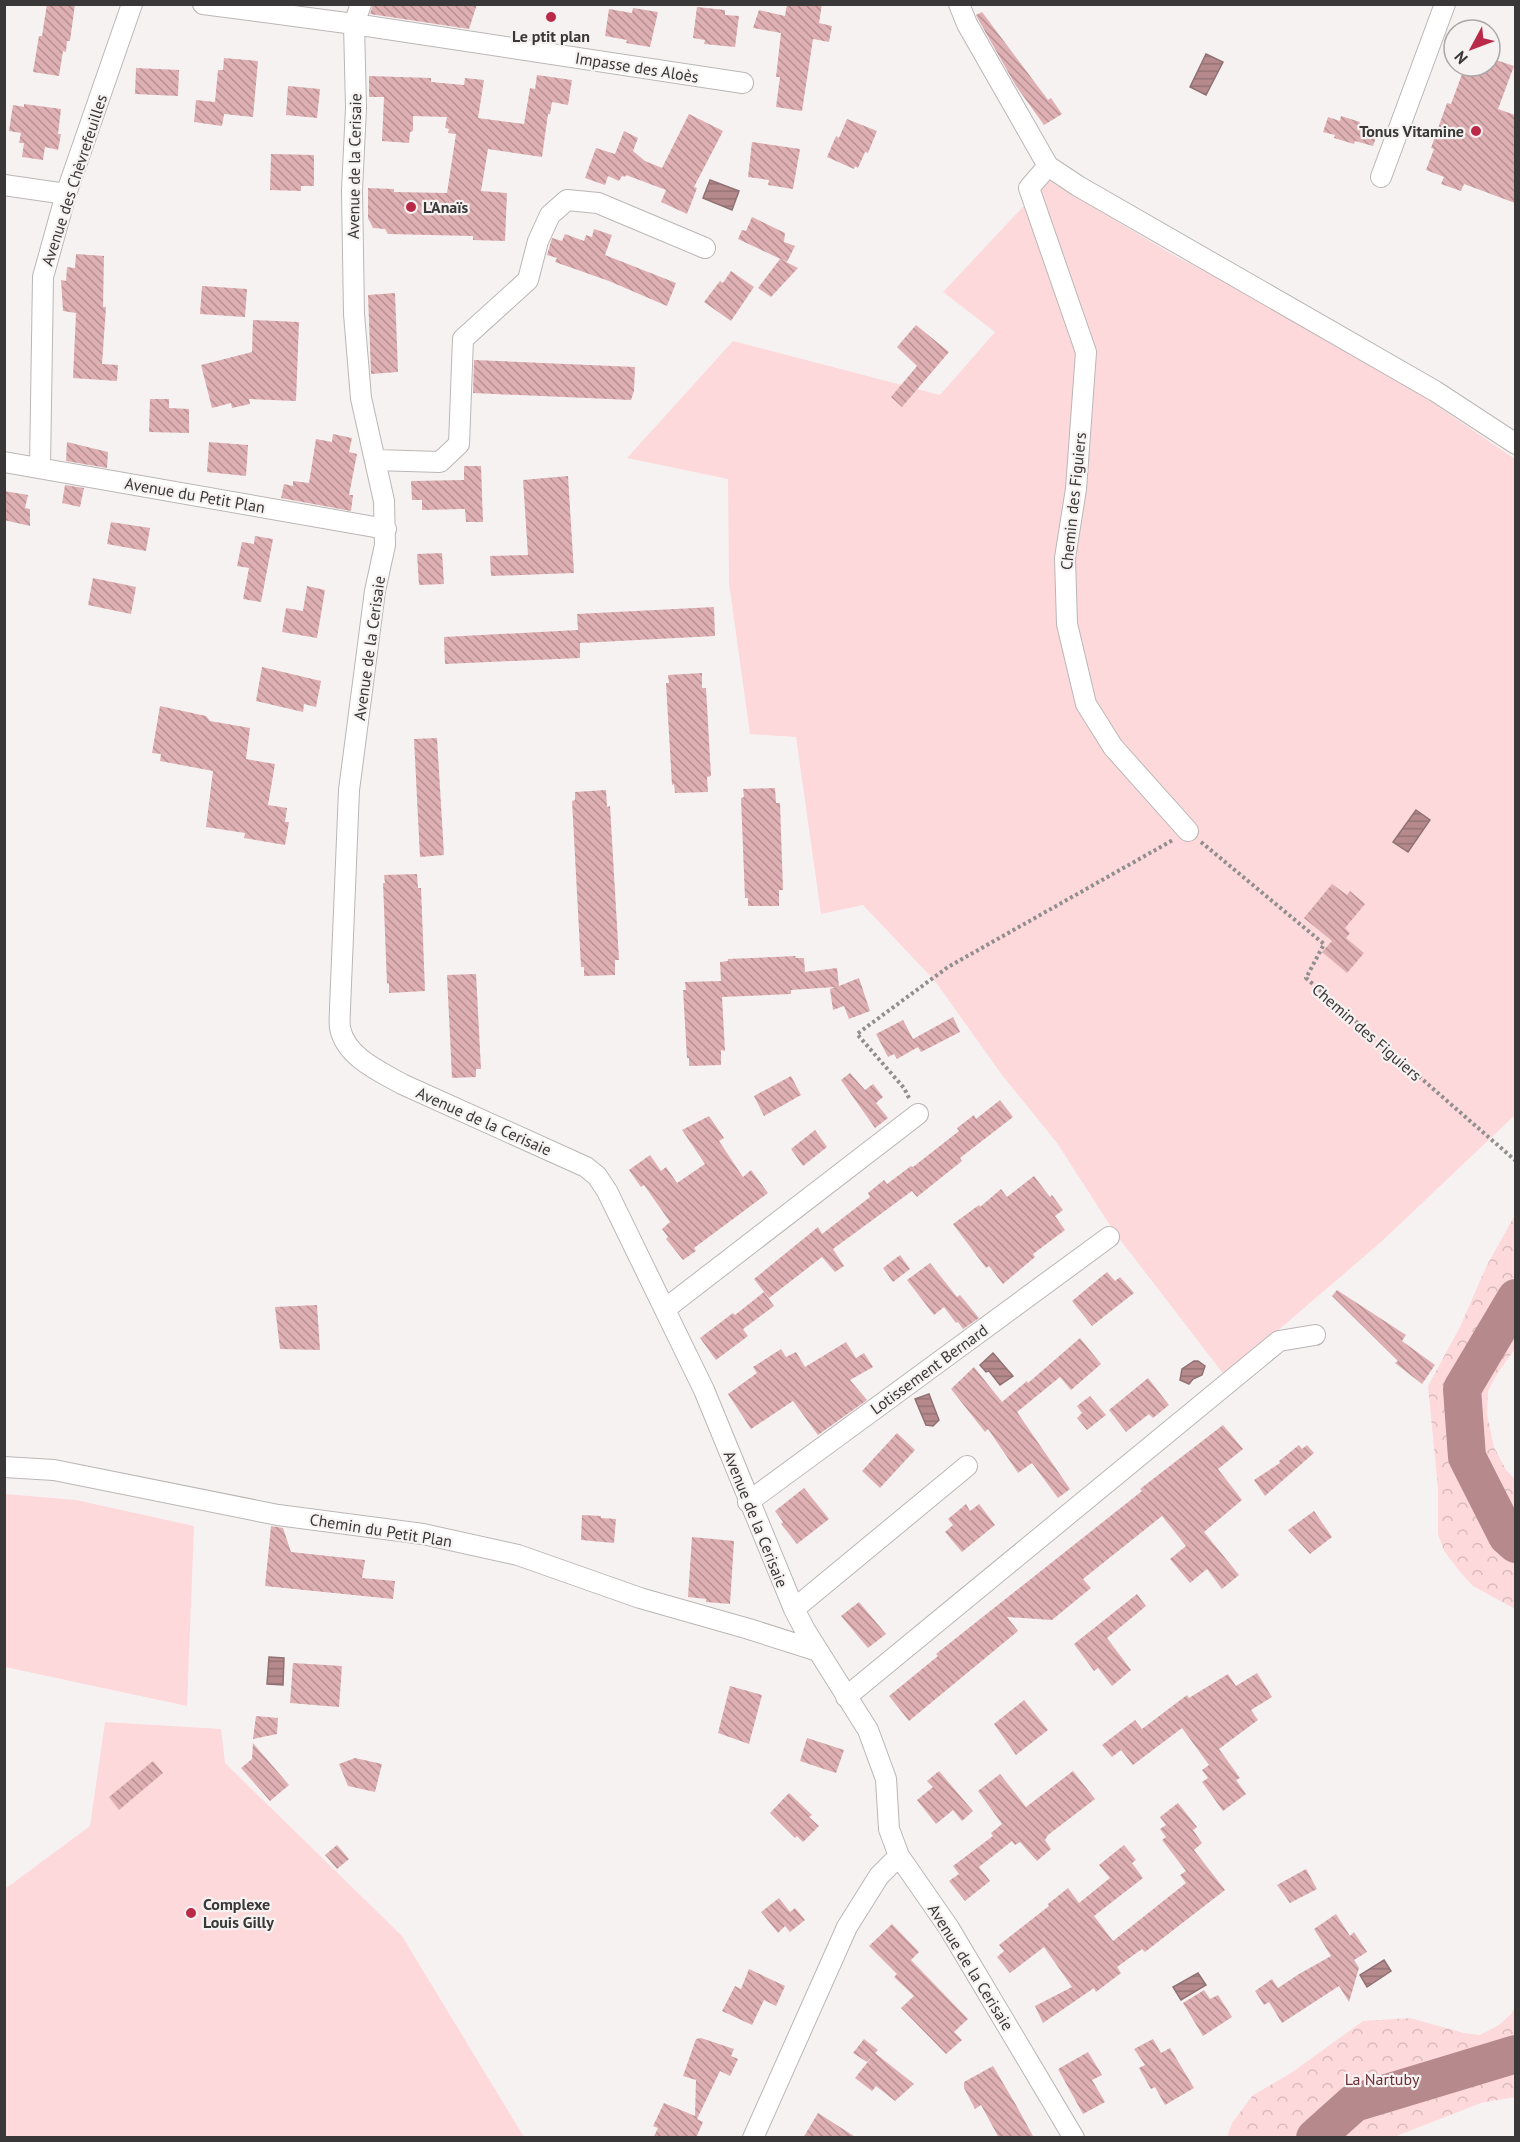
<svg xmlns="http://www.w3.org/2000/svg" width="1520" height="2142" viewBox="0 0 1520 2142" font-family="'PT Sans',sans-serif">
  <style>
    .green { fill: #fdd9db }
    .forest { fill: url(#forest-crowns) }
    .water { fill: url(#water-rules); stroke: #907173; stroke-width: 1.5 }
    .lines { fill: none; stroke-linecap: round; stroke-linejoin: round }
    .river { stroke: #b68a8d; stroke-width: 38 }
    .building { fill: url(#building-back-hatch) }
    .minor-casing { stroke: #bbb6b6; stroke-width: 22 }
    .path { stroke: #918e8e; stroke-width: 4; stroke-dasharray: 3 3; stroke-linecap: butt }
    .minor { stroke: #fff; stroke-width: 20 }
    .poi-dot { fill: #ba2948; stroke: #f7f2f2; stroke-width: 2 }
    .labels { text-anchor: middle; stroke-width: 4.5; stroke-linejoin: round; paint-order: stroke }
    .poi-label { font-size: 16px; font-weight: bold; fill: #393737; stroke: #f7f2f2; text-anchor: start }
    .street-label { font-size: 16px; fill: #393737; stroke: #f7f2f2 }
    .park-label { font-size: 16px; fill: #6a2f36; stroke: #f7f2f2 }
  </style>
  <defs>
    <pattern id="forest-crowns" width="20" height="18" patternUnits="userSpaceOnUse" patternTransform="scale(1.5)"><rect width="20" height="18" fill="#fdd9db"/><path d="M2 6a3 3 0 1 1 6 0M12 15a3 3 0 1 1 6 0" fill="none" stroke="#dabbbd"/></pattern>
    <pattern id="water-rules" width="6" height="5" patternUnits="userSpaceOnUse" patternTransform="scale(1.5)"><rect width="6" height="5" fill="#b68a8d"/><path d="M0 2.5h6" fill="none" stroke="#957274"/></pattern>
    <pattern id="building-back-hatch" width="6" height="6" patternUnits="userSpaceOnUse" patternTransform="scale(1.5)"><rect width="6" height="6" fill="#dfb0b3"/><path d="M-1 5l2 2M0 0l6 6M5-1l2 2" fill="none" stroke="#b69092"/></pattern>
  </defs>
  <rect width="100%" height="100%" fill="#f7f2f2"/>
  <path class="green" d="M1048 180 1175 256 1275 307 1405 384 1515 459V1115L1381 1242 1225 1376 1115 1233 1057 1143 1002 1075 935 981 863 905 821 914 796 737 750 734 729 583 728 479 627 458 733 341 940 395 995 332 943 292Z
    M5 1494 76 1500 194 1526 187 1706 5 1667Z
    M105 1722 221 1729 225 1763 402 1936 524 2137 5 2138V1889L90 1826Z"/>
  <path class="forest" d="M1515 1215V1349L1497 1374 1488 1391 1487 1414 1494 1447 1506 1470 1515 1479V1609L1473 1586 1461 1573 1444 1551 1438 1534V1489L1428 1386 1460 1327 1486 1267Z
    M1515 2007V2097L1481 2103 1394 2137H1227L1232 2123 1253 2095 1291 2073 1363 2021 1410 2018 1464 2033 1480 2035 1499 2025 1511 2014Z"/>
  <path class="water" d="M1206 54 1223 62 1206 95 1190 87Z
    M710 180 739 191 732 210 703 198Z
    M1416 810 1430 820 1408 852 1393 842Z
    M993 1353 1013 1376 1000 1385 989 1371 986 1372 980 1365Z
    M1194 1361H1198L1205 1366 1202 1375 1193 1379 1189 1384 1180 1380 1182 1369Z
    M929 1394 939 1420 933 1426 926 1425 915 1399Z
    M269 1657 284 1658 283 1685 267 1684Z
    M1384 1960 1391 1971 1367 1987 1360 1975Z
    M1198 1973 1206 1985 1181 2000 1173 1987Z"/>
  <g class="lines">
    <path class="river" d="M1516 1298 1462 1389 1467 1457 1507 1536 1516 1544
      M1315 2138 1354 2103 1516 2054"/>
  </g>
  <path class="building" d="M47 4H75L70 41H67L66 52 63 51 59 76 33 72 39 36H42Z
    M373 4H477L469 29 370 14Z
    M787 4H822L819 23 832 26 829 42 813 39 802 111 776 107 780 77H776L781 33 753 28 759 10 785 16Z
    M697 7 725 10V15L739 16 735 47 704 44 705 40 693 38Z
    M633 8 658 12 650 47 626 43 627 40 605 36 609 9 632 13Z
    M982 12 1048 100 1051 98 1062 114 1044 125 1016 86 978 19 976 15Z
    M224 58 258 61 253 117 224 114 222 126 194 122 196 100 215 102 218 70H223Z
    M1490 58 1514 66 1498 109 1515 115V203L1464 184 1461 191 1441 184 1444 177 1426 170 1434 149 1431 148 1447 103 1451 104 1465 66H1490Z
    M136 68 179 70 178 96 135 94Z
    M537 75 572 80 568 105 552 102 550 114H548L542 157 488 149 481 191 507 193 505 241 473 240V236L388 234 385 229 373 228 368 218V188L394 189V192L447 193 456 134 448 133 449 129 445 128 447 117 413 116V131L410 132 409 143 382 141 384 97H369V76L431 78V82L464 85 465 78 484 80 478 118 524 124 530 88 535 89Z
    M288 86 320 89 317 118 286 115Z
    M24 104 61 109 58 134H61L58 150 45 147 43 160 22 157 24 143H19L21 133 9 131 13 105 24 107Z
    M689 114 723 131 694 187 697 188 687 214 661 202 666 190 626 175 625 177 622 176 619 181 608 176 605 185 585 178 596 148 615 154 624 131 638 138 633 151 645 161 662 168Z
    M1341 116 1360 122 1359 126 1378 132 1373 146 1355 141 1354 144 1334 138 1335 135 1323 132 1328 117 1340 121Z
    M847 119 877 131 868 153 865 152 858 168 855 166 854 169 827 157 836 136 839 138Z
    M752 142 800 149 793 189 768 185 769 180 748 177Z
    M271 154 314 155V186H301V191L270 190Z
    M752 217 785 233 784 242 795 246 787 262 738 239 742 230 746 231Z
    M594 229 612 235 605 255 676 283 667 306 609 281 555 262 557 258 547 255 552 238 562 241 565 234 584 241 586 235 592 237Z
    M76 254 104 256 103 307H106L102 364 118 365 117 381 73 378 76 313 63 311 61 280 66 281 67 267 75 268Z
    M780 259 798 268 771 297 758 288Z
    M731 271 754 287 731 321 704 302 720 281 723 283Z
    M202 286 247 289 245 317 200 314Z
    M395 293 398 372 371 374 368 295Z
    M253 320 299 322 296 401 249 399 250 404 232 408 231 403 212 408 201 365 252 352Z
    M916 325 949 352 902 407 891 397 917 366 897 347Z
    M474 360 635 367 634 391 631 400 473 393Z
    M150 399H169V408L189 409V433L149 432Z
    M333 434 352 438 349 452 357 454 349 495H353L351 511 281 498 284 484 293 486V481L309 483 316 439 332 442Z
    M67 442 108 452 107 468 66 461Z
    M209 442 248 445 246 476 207 472Z
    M464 466H481L483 522H466L465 509 422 510V500H412L411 481 464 480Z
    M568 476 574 573 491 576 490 556 528 555 523 480Z
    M65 485 84 488 80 507 62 503Z
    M4 491 28 495 25 508 30 509V526L4 520Z
    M111 522 150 528 146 551 107 544Z
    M255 536 273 539 261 602 243 599 249 568 237 566 242 542 254 544Z
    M442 553 444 584 419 585 417 554Z
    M93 578 136 587 131 614 88 605Z
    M307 586 325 590 317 638 282 632 286 608 303 611Z
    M714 607 715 636 580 643V658L445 664 444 637 578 630 577 614Z
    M262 667 321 681 316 707 304 704 303 712 256 701Z
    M702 673V688H706L711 776 707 777 708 792 675 793 674 784 672 785 666 683H669L668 675Z
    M160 706 206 716 210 721 250 728 246 759 275 764 268 805 287 808 285 822H289L285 845 244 838 245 833 206 827 213 771 160 761 161 754 152 753Z
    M437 738 444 855 420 857 414 739Z
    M775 788 776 803H780L783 890H779V906H748V898H745L741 798 744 797 743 789Z
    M606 790 607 807 610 806 619 960H615V975L584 976V967H581L572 801 575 800V792Z
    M417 874 418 888H421L425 991 389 993V983L387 984 383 883H385L384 875Z
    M1332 884 1347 895 1350 891 1365 904 1345 928 1350 933 1346 938 1364 953 1347 973 1322 952 1332 941 1304 918Z
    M796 956 795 958H804L805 972 837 968 839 986 859 978 870 1011 849 1019 844 1006 833 1010 830 989 835 987 791 990V994L722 997 725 1051 721 1050V1065L689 1066V1058H687L683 990H686L685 982 721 981 720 962 728 961V959Z
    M476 974 481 1069H476V1077L452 1078 447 975Z
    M953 1017 960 1032 921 1052 916 1044 918 1047 897 1059 894 1054 888 1057 876 1034 903 1020 913 1039Z
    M850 1073 865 1090 873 1084 883 1097 876 1103 888 1118 875 1128 841 1080Z
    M791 1076 801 1095 764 1116 754 1096Z
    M1000 1100 1013 1117 960 1158 962 1161 917 1197 912 1191 833 1249 844 1266 835 1272 822 1257 769 1298 754 1279 818 1227 822 1234 870 1197 868 1193 884 1180 887 1184 911 1166 913 1167 959 1131 957 1128 974 1115 976 1119Z
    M709 1116 724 1138 719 1141 743 1177 751 1170 768 1193 694 1248 696 1251 683 1260 666 1239 668 1237 662 1229 670 1222 644 1185 641 1187 629 1170 650 1155 661 1171 666 1167 677 1183 705 1164 682 1130Z
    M815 1130 827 1147 803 1166 791 1149Z
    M1034 1176 1050 1197 1052 1195 1063 1210 1055 1216 1065 1230 1033 1254 1035 1257 1003 1284 989 1266 986 1268 953 1224 979 1205 980 1207 1001 1189 1007 1197Z
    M900 1255 910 1269 893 1282 883 1268Z
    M930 1263 957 1297 960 1295 979 1318 963 1329 958 1322 956 1323 944 1307 934 1315 907 1280Z
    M1107 1272 1115 1281 1120 1277 1134 1293 1092 1326 1072 1301Z
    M1337 1290 1406 1335 1402 1341 1435 1365 1422 1384 1395 1363 1398 1361 1332 1296Z
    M764 1292 774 1306 743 1329 748 1336 716 1360 700 1338 733 1313 735 1315Z
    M317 1305 320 1350 280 1349 275 1307Z
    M1080 1338 1101 1364 1071 1390 1060 1377 1017 1412 1070 1489 1058 1498 1032 1463 1018 1473 988 1429 985 1432 951 1389 974 1367 1002 1402 1027 1381 1028 1383Z
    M846 1342 856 1358 864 1353 873 1367 850 1380 867 1400 818 1435 793 1401 751 1429 728 1394 757 1373 753 1367 781 1349 786 1357 796 1352 805 1367Z
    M1148 1378 1169 1405 1153 1418 1149 1414 1126 1432 1109 1410Z
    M1090 1396 1106 1415 1087 1430 1077 1418 1082 1413 1077 1406Z
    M1223 1425 1243 1449 1218 1469 1242 1500 1204 1532 1239 1575 1222 1589 1207 1569 1190 1583 1170 1559 1186 1546 1162 1516 1083 1579 1091 1588 1052 1620 1007 1617 1018 1631 909 1721 889 1696 938 1656 936 1654 1142 1491 1140 1489Z
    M897 1433 915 1450 880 1488 862 1471Z
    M1299 1445 1302 1449 1307 1445 1314 1453 1265 1496 1254 1480 1280 1463 1279 1461Z
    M804 1488 829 1519 797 1544 781 1524 783 1522 775 1511Z
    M966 1504 970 1511 979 1504 995 1525 962 1552 945 1532 953 1525 948 1519Z
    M1314 1511 1332 1537 1310 1554 1288 1530Z
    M582 1515 601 1516V1518L616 1519 614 1543 581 1540Z
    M271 1526 283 1528 291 1552 365 1560 362 1578 395 1581 393 1599 265 1586Z
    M692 1537 734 1541 730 1604 706 1602V1599L688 1597Z
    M1137 1594 1146 1606 1107 1638 1131 1670 1112 1686 1098 1668 1094 1671 1074 1644Z
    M859 1602 886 1634 868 1648 841 1616Z
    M293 1663 342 1666 339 1707 290 1703Z
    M1257 1673 1272 1697 1251 1710 1258 1720 1219 1749 1240 1778 1236 1780 1246 1794 1223 1811 1202 1782 1208 1778 1202 1770 1209 1765 1182 1728 1133 1765 1121 1750 1112 1757 1102 1745 1135 1720 1142 1729 1187 1695 1189 1698 1228 1674 1236 1686Z
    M730 1686 762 1695 749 1744 718 1733Z
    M1024 1700 1048 1730 1016 1755 994 1724Z
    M256 1716 278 1718 277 1734 253 1739Z
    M807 1738 844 1750 836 1773 800 1761Z
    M253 1743 289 1785 270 1801 241 1768 252 1759Z
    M355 1758 382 1764 375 1792 348 1786 339 1764Z
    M153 1761 163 1773 119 1810 109 1797Z
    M939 1771 973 1811 962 1821 953 1810 936 1824 917 1800 933 1787 927 1781Z
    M1073 1771 1095 1799 1048 1835 1045 1840 1051 1849 1037 1861 1020 1842 1015 1845 1012 1841 979 1867 990 1881 965 1901 949 1881 959 1874 953 1866 993 1836 991 1833 1002 1824 978 1791 1000 1774 1026 1807Z
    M789 1793 812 1815 809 1817 819 1826 803 1842 797 1836 795 1838 770 1813Z
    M1178 1803 1197 1827 1193 1830 1202 1843 1194 1850 1225 1890 1145 1952 1142 1949 1117 1967 1121 1973 1096 1992 1094 1988 1043 2023 1035 2006 1072 1987 1044 1947 1010 1973 997 1957 1004 1951 999 1945 1049 1906 1048 1904 1068 1888 1079 1903 1110 1878 1099 1865 1124 1845 1136 1860 1132 1863 1143 1878 1094 1916 1113 1941 1186 1883 1180 1875 1186 1871 1162 1840 1166 1837 1160 1829 1166 1825 1160 1817Z
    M337 1845 349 1859 337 1869 325 1855Z
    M1306 1869 1317 1889 1290 1903 1277 1885Z
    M779 1898 790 1912 795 1908 805 1920 790 1932 785 1926 778 1933 761 1912Z
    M1336 1914 1350 1936 1354 1932 1367 1952 1354 1960 1359 1968 1349 2002 1339 1986 1282 2023 1269 2002 1264 2005 1255 1991 1272 1979 1278 1988 1299 1974 1331 1956 1314 1929Z
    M892 1924 919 1952 911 1960 968 2019 954 2032 962 2040 946 2054 901 2008 914 1996 894 1977 897 1974 869 1946Z
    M749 1969 785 1986 776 2006 764 2000 752 2025 722 2011 735 1986 741 1989Z
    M1204 1990 1210 1999 1218 1995 1232 2017 1203 2036 1183 2003Z
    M701 2038 734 2049 731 2056 738 2059 730 2076 720 2071 697 2119 703 2122 696 2138H653L658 2128 653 2126 664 2103 695 2116 696 2080 683 2076 696 2039Z
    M864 2039 878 2050 867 2062 853 2053Z
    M1153 2039 1161 2053 1170 2048 1194 2088 1165 2105 1155 2087 1151 2089 1139 2068 1145 2065 1134 2049Z
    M1088 2052 1102 2075 1092 2080 1105 2102 1083 2114 1058 2069Z
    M875 2053 914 2084 895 2101 876 2086 872 2091 855 2078Z
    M993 2066 1016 2105 1034 2138H999L981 2105 975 2109 964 2088V2082Z
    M818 2113 857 2138H803Z"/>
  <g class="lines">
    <defs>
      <path id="minor" d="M203 4 354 24 743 83
        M361 4 354 24 356 108 352 190 354 314 361 398 384 501 385 545 375 591 349 790 340 1008C340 1015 339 1022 340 1028 346 1057 379 1071 402 1084L586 1167 597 1176 607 1191 704 1390 794 1609 805 1630 868 1730 886 1779 889 1829 899 1856 949 1928 1074 2138
        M959 4 967 24 1048 166 1029 188 1086 352 1076 489 1065 558 1067 624 1086 704 1113 747 1188 831
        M1048 166 1078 186 1435 391 1516 444
        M1381 177 1445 4
        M4 185 66 194
        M375 460 440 462 459 444 463 339 528 280 538 241 550 215 567 200 598 203 705 248
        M4 462 386 529
        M40 467 43 277 66 194 132 4
        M665 1309 918 1114
        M4 1467 54 1470 278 1515 423 1534 518 1555 640 1598 749 1629 818 1651
        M748 1502 1109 1237
        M794 1609 967 1466
        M846 1697 1279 1341 1315 1335
        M753 2138 847 1927 879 1876 899 1856"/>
    </defs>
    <use href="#minor" class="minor-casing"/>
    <path class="path" d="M1201 842 1324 944 1306 978 1516 1161
      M909 1098 904 1088 857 1034 948 967 1173 840"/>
    <use href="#minor" class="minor"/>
  </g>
  <g class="poi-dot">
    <circle cx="551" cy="17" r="6"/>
    <circle cx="1476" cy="131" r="6"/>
    <circle cx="411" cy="207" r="6"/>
    <circle cx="191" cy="1913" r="6"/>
  </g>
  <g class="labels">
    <g class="poi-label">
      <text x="551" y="42" text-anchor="middle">Le ptit plan</text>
      <text x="1464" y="137" text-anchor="end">Tonus Vitamine</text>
      <text x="423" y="213">L'Anaïs</text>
      <text x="203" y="1910">Complexe<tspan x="203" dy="18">Louis Gilly</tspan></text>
    </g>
    <g class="street-label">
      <text transform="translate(637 67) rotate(9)" y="6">Impasse des Aloès</text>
      <text transform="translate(354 166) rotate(-89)" y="6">Avenue de la Cerisaie</text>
      <text transform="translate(74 180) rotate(-72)" y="6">Avenue des Chèvrefeuilles</text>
      <text transform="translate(195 495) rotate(10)" y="6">Avenue du Petit Plan</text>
      <text transform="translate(1073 501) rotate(-84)" y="6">Chemin des Figuiers</text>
      <text transform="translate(369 648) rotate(-82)" y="6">Avenue de la Cerisaie</text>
      <text transform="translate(1367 1032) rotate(41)" y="6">Chemin des Figuiers</text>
      <text transform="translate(484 1121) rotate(24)" y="6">Avenue de la Cerisaie</text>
      <text transform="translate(929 1369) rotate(-36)" y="6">Lotissement Bernard</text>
      <text transform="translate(756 1519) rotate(68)" y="6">Avenue de la Cerisaie</text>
      <text transform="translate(381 1530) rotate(9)" y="6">Chemin du Petit Plan</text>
      <text transform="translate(971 1967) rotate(58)" y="6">Avenue de la Cerisaie</text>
    </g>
    <g class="park-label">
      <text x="1382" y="2085">La Nartuby</text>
    </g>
  </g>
  <rect width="1520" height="2142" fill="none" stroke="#393737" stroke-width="12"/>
  <g transform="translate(1472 48) rotate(229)"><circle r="28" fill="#f7f2f2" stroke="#aba7a7" stroke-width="1.5"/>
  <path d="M0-4.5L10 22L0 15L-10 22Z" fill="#ba2948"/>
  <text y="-9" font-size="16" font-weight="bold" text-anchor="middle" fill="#393737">N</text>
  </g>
</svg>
